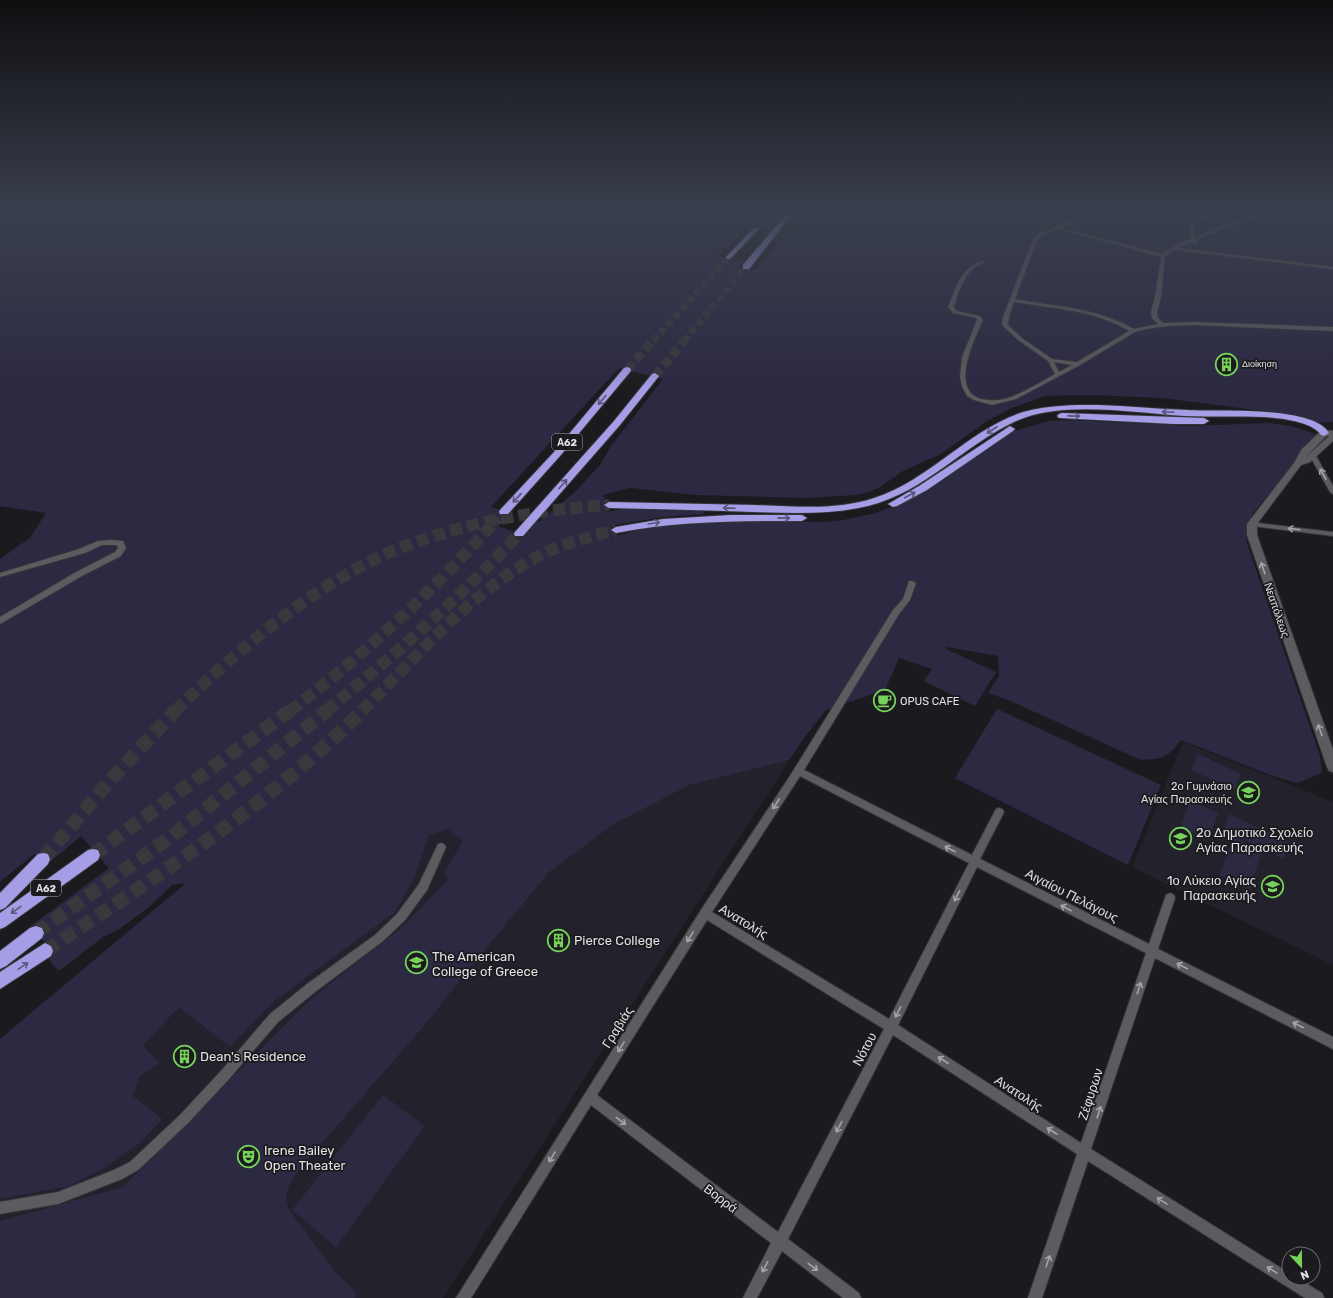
<svg xmlns="http://www.w3.org/2000/svg" width="1333" height="1298" viewBox="0 0 1333 1298" font-family="Rubik,sans-serif">
  <style>
    .built { fill: #23222c }
    .green { fill: #2c2943; fill-rule: evenodd }
    .lines { fill: none; stroke-linecap: round; stroke-linejoin: round }
    .highway-tunnel-far3 { stroke: #39393d; stroke-width: 7; stroke-dasharray: 7 3.5; stroke-linecap: butt }
    .highway-tunnel-far2 { stroke: #39393d; stroke-width: 9; stroke-dasharray: 9 4.5; stroke-linecap: butt }
    .highway-tunnel-far1 { stroke: #39393d; stroke-width: 12; stroke-dasharray: 12 5.5; stroke-linecap: butt }
    .highway-tunnel { stroke: #39393d; stroke-width: 14; stroke-dasharray: 14 7; stroke-linecap: butt }
    .street-casing { stroke: #363639; stroke-width: 2 }
    .secondary-casing { stroke: #363639; stroke-width: 2 }
    .highway-casing { stroke: #363639; stroke-width: 2 }
    .street { fill: #5b5b60; fill-rule: evenodd }
    .secondary { fill: #5b5b60; fill-rule: evenodd }
    .highway { fill: #a59de6; fill-rule: evenodd }
    .oneway { stroke: #595679 }
    .oneway2 { stroke: #a5a5a9 }
    .labels { text-anchor: middle; stroke-width: 3.5; stroke-linejoin: round; paint-order: stroke }
    .far-poi-label { font-size: 9px; fill: #e1e1e4; stroke: #1b1b1f; text-anchor: start }
    .shield { fill: #1b1b1f; stroke: #a6a6a9; stroke-width: 1 }
    .shield-label { font-size: 10px; font-weight: bold; fill: #e1e1e4 }
    .street-label { font-size: 11px; fill: #e1e1e4; stroke: #1b1b1f }
    .poi-label { font-size: 11px; fill: #e1e1e4; stroke: #1b1b1f; text-anchor: start }
    .near-poi-label { font-size: 13px; fill: #e1e1e4; stroke: #1b1b1f; text-anchor: start }
    .near-street-label { font-size: 13px; fill: #e1e1e4; stroke: #1b1b1f }
  </style>
  <rect width="100%" height="100%" fill="#1b1b1f"/>
  <path class="built" d="M826 710 803 739 443 1298H0V1128L419 754Z
    M1183 742 1333 802V965L1132 867Z"/>
  <path class="green" d="M0 210H1333V422L1318 423 1271 412 1162 398 1092 395 1045 396 1014 407 987 421 941 454 903 471 879 488 868 492 856 495 807 498 696 495 631 488 602 495 606 500 607 512 627 508 702 510 704 514 662 517 610 526 617 537 619 535 636 531 679 523 733 521 824 522 843 520 876 513 911 500 1014 431 1049 421 1073 420 1191 426 1268 423 1291 426 1318 435 1298 456 1286 474 1253 513 1246 527 1247 544 1320 756 1322 773 1297 783 1270 775 1181 740C1168 758 1162 759 1141 760L1008 700 988 693 999 676 998 656 947 647 940 658 946 649 996 672 975 706 924 681 932 669 899 658 885 690 826 710 803 739 789 760 689 785 614 824 549 872 459 981 428 1021 309 1158C297 1173 280 1189 289 1210L336 1273 355 1291V1298H0V1221L123 1187 312 998 400 929 448 880 445 871 463 841 448 829 429 835 415 876 395 912 273 1002 230 1047 179 1007 143 1045 159 1063 139 1077 133 1096 162 1119 141 1142 106 1167 69 1186 0 1199V1039L186 883 172 885 148 908 118 930 103 937 59 971 53 965 41 946 45 943 31 926 109 868 81 836 49 863 34 854 0 882V559L30 538 46 513 0 506ZM782 213 815 217 800 229 783 235 775 248 755 270 738 267 743 262 718 256 746 227 762 230ZM619 368 663 379 611 446 600 465 574 493 544 517 539 522 536 521 523 535 498 526 511 513 491 507Z
    M997 709 1161 785 1128 865 955 778Z
    M1198 754 1241 774 1235 790 1191 770Z
    M1190 801 1218 813 1209 840 1181 827Z
    M1229 814 1289 842 1284 859 1224 830Z
    M1233 836 1262 850 1250 890 1220 875Z
    M383 1095 425 1126 336 1247 292 1210Z"/>
  <g class="lines">
    <path class="highway-tunnel-far3" d="M756 229 775 210
      M653 341 728 258
      M684 341 746 267"/>
    <path class="highway-tunnel-far2" d="M627 370 654 340
      M655 376 685 340"/>
    <path class="highway-tunnel-far1" d="M175 711C232 655 305 593 377 558 448 525 532 510 609 505
      M290 711C366 653 434 590 498 518
      M326 711C394 656 459 598 519 534
      M362 711C417 657 467 595 535 558 560 544 589 537 616 530"/>
    <path class="highway-tunnel" d="M93 855 291 710
      M43 859 114 776 176 710
      M36 933 172 836 328 710
      M45 951C156 877 268 805 363 710"/>
    <defs>
      <path id="street" d="M1090 210H1096L1062 228 1162 254 1180 243 1191 239 1189 225C1203 214 1216 210 1233 210 1217 216 1209 214 1193 226L1195 237 1265 210H1272L1196 240 1198 243V244H1194L1192 242 1178 248 1333 267V269L1174 250 1165 256 1161 297 1157 312 1158 318 1163 323 1193 322 1333 327V331L1193 325 1169 326 1146 329 1135 332 1080 365 1016 399 992 405 974 400 967 396 962 386 960 377 962 357 977 320 976 318 953 313 948 307C956 288 961 266 983 261L985 262C982 264 978 265 974 268 963 277 958 294 954 307L957 311 980 316 983 320C975 338 949 390 981 399 992 401 1001 401 1011 397 1026 391 1041 382 1055 374L1048 361 1018 340 1002 325 1003 317 1033 239 1039 233 1056 227ZM1058 229 1161 257 1155 297 1151 312 1152 318 1158 324 1134 329C1098 308 1055 306 1015 299L1037 240 1043 235ZM1014 302C1053 309 1095 310 1129 331L1077 362 1052 359 1022 338 1008 325 1009 317ZM1054 362 1072 365 1059 372Z
        M1313 454 1316 456 1333 486V494L1330 492 1310 456Z
        M1250 522 1333 532V536L1252 526 1249 524Z
        M112 540 123 541 126 548 121 556 82 576 0 624V617L76 572 115 552 118 548 117 545H102L85 553 0 577V573L79 549 98 541Z
        M909 581H912L916 583 910 600 899 614 804 770 972 855 996 809 999 808 1002 809 1004 812 980 859 1149 944 1166 895 1170 893 1174 895 1175 898 1158 949 1333 1037V1049L1155 958 1091 1149 1289 1273V1278H1297L1322 1293 1324 1298H1305L1088 1161 1042 1298H1028L1077 1154 893 1035 788 1239 859 1293 861 1298H843L782 1251 757 1298H743L771 1243 591 1105 471 1298H456L701 910 790 776 893 610 903 599ZM800 776 969 863 889 1019 712 912ZM977 867 1146 953 1081 1143 898 1025ZM707 920 884 1029 778 1232 597 1095Z
        M441 843 444 844 446 847 427 890 405 920 383 941 315 992 278 1022 229 1079 188 1123 138 1170 122 1179 58 1204 0 1214V1202L58 1192 114 1170 130 1162 180 1115 221 1071 270 1014 307 984 375 935 397 914 419 884 438 844Z"/>
      <path id="secondary" d="M1324 430 1333 431V441L1310 462 1301 465 1257 524V535L1333 750V772L1329 771 1327 767 1247 535V524L1294 463 1302 449 1321 431ZM1326 436H1329L1305 458Z"/>
      <path id="highway" d="M788 212 793 213 749 269H743V265Z
        M754 228 759 229 730 259H726V257Z
        M627 367 630 368 631 370 630 372 560 456 508 514H500L499 512 500 510 554 452 624 368Z
        M655 373 659 376 620 425 523 536H515L514 534 515 532 614 421 652 374Z
        M1098 405C1128 406 1158 409 1187 410 1217 412 1313 405 1329 433L1324 436 1321 435C1312 421 1279 418 1264 417 1238 416 1212 417 1185 416 1134 413 1064 400 1016 421 964 445 925 492 868 506 830 515 792 513 753 512 705 510 657 509 609 508L604 505 609 502C657 503 706 504 754 505 794 506 836 511 874 498 930 480 968 430 1023 412 1048 405 1073 405 1098 405Z
        M1062 413 1204 418 1209 421 1204 424H1174L1059 418 1057 416 1059 414Z
        M1010 426 1015 429 1013 431 927 490 897 506 893 507 888 504 919 486Z
        M731 515H802L807 518 802 521C739 521 678 521 616 533L611 530 616 527 663 519Z
        M93 849 98 850 100 855 98 860 5 927 0 929V913L88 850Z
        M43 853 48 854 50 859 48 864 5 908 0 910V893L38 854Z
        M36 926 42 928 44 933 42 938 6 966 0 969V951L30 928Z
        M45 943 51 946 53 951 51 956 0 989V972Z"/>
    </defs>
    <use href="#street" class="street-casing"/>
    <use href="#secondary" class="secondary-casing"/>
    <use href="#highway" class="highway-casing"/>
    <use href="#street" class="street"/>
    <use href="#secondary" class="secondary"/>
    <use href="#highway" class="highway"/>
  </g>
  <defs><path id="oneway-shaft" d="M-6 0H5M1.5-3L5.5 0L1.5 3" fill="none" stroke-width="1.6" stroke-linecap="round" stroke-linejoin="round"/></defs>
  <g class="oneway">
    <use href="#oneway-shaft" transform="translate(602 400) rotate(130)"/>
    <use href="#oneway-shaft" transform="translate(1168 412) rotate(-177)"/>
    <use href="#oneway-shaft" transform="translate(1074 416) rotate(1)"/>
    <use href="#oneway-shaft" transform="translate(992 430) rotate(147)"/>
    <use href="#oneway-shaft" transform="translate(563 484) rotate(-49)"/>
    <use href="#oneway-shaft" transform="translate(910 495) rotate(-28)"/>
    <use href="#oneway-shaft" transform="translate(517 498) rotate(133)"/>
    <use href="#oneway-shaft" transform="translate(729 508) rotate(-178)"/>
    <use href="#oneway-shaft" transform="translate(784 518) rotate(1)"/>
    <use href="#oneway-shaft" transform="translate(654 523) rotate(-9)"/>
    <use href="#oneway-shaft" transform="translate(16 910) rotate(144)"/>
    <use href="#oneway-shaft" transform="translate(23 966) rotate(-34)"/>
  </g>
  <g class="oneway2">
    <use href="#oneway-shaft" transform="translate(1323 474) rotate(-119)"/>
    <use href="#oneway-shaft" transform="translate(1294 529) rotate(-173)"/>
    <use href="#oneway-shaft" transform="translate(1263 568) rotate(-109)"/>
    <use href="#oneway-shaft" transform="translate(1320 730) rotate(-110)"/>
    <use href="#oneway-shaft" transform="translate(776 804) rotate(123)"/>
    <use href="#oneway-shaft" transform="translate(950 849) rotate(-153)"/>
    <use href="#oneway-shaft" transform="translate(957 896) rotate(117)"/>
    <use href="#oneway-shaft" transform="translate(1066 908) rotate(-153)"/>
    <use href="#oneway-shaft" transform="translate(690 937) rotate(122)"/>
    <use href="#oneway-shaft" transform="translate(1182 966) rotate(-153)"/>
    <use href="#oneway-shaft" transform="translate(1139 988) rotate(-72)"/>
    <use href="#oneway-shaft" transform="translate(898 1012) rotate(117)"/>
    <use href="#oneway-shaft" transform="translate(1298 1025) rotate(-153)"/>
    <use href="#oneway-shaft" transform="translate(621 1047) rotate(122)"/>
    <use href="#oneway-shaft" transform="translate(943 1060) rotate(-147)"/>
    <use href="#oneway-shaft" transform="translate(1099 1112) rotate(-72)"/>
    <use href="#oneway-shaft" transform="translate(621 1121) rotate(37)"/>
    <use href="#oneway-shaft" transform="translate(839 1127) rotate(118)"/>
    <use href="#oneway-shaft" transform="translate(1052 1131) rotate(-147)"/>
    <use href="#oneway-shaft" transform="translate(552 1157) rotate(122)"/>
    <use href="#oneway-shaft" transform="translate(1162 1201) rotate(-148)"/>
    <use href="#oneway-shaft" transform="translate(1048 1261) rotate(-71)"/>
    <use href="#oneway-shaft" transform="translate(765 1267) rotate(117)"/>
    <use href="#oneway-shaft" transform="translate(813 1267) rotate(37)"/>
    <use href="#oneway-shaft" transform="translate(1272 1270) rotate(-148)"/>
  </g>
  <linearGradient id="sky" x2="0" y2="1"><stop stop-color="#0f0f11"/><stop offset="0.54" stop-color="#393f4d"/><stop offset="1" stop-color="#393f4d" stop-opacity="0"/></linearGradient>
  <rect width="1333" height="392" fill="url(#sky)"/>
  <defs>
    <symbol id="building-ring" viewBox="-11 -11 22 22"><circle r="9.5" fill="#1b1b1f" stroke="#77d259" stroke-width="1.5"/><path d="M-4-6H4V6H1V3H-1V6H-4ZM-2.5-4.3h1.7v1.8h-1.7ZM.8-4.3h1.7v1.8H.8ZM-2.5-1h1.7V.8h-1.7ZM.8-1h1.7V.8H.8Z" fill="#77d259"/></symbol>
    <symbol id="cafe-ring" viewBox="-11 -11 22 22"><circle r="9.5" fill="#1b1b1f" stroke="#77d259" stroke-width="1.5"/><path d="M-5.5-4.5H6V0H3Q3 3.5 0 3.5H-2.5Q-5.5 3.5-5.5 0ZM3-3.2v2h1.7v-2ZM-6 4.5H4V6H-6Z" fill="#77d259"/></symbol>
    <symbol id="school-ring" viewBox="-11 -11 22 22"><circle r="9.5" fill="#1b1b1f" stroke="#77d259" stroke-width="1.5"/><path d="M0-5L7-2L0 1L-7-2ZM-4 1L0 2.5L4 1V4Q0 6-4 4Z" fill="#77d259"/></symbol>
    <symbol id="university-ring" viewBox="-11 -11 22 22"><circle r="9.5" fill="#1b1b1f" stroke="#77d259" stroke-width="1.5"/><path d="M0-5L7-2L0 1L-7-2ZM-4 1L0 2.5L4 1V4Q0 6-4 4Z" fill="#77d259"/></symbol>
    <symbol id="theatre-ring" viewBox="-11 -11 22 22"><circle r="9.5" fill="#1b1b1f" stroke="#77d259" stroke-width="1.5"/><path d="M-5-5.5Q0-4 5-5.5V0Q5 5 0 6Q-5 5-5 0ZM-3.3-2.5H-1v1.5H-3.3ZM1-2.5H3.3v1.5H1ZM-2.8 1Q0 5.5 2.8 1Z" fill="#77d259"/></symbol>
  </defs>
  <g fill-rule="evenodd">
    <use href="#building-ring" x="1214" y="352" width="25" height="25"/>
    <use href="#cafe-ring" x="872" y="688" width="25" height="25"/>
    <use href="#school-ring" x="1236" y="780" width="25" height="25"/>
    <use href="#school-ring" x="1168" y="826" width="25" height="25"/>
    <use href="#school-ring" x="1260" y="874" width="25" height="25"/>
    <use href="#building-ring" x="546" y="928" width="25" height="25"/>
    <use href="#university-ring" x="404" y="950" width="25" height="25"/>
    <use href="#building-ring" x="172" y="1044" width="25" height="25"/>
    <use href="#theatre-ring" x="236" y="1144" width="25" height="25"/>
  </g>
  <g class="labels">
    <g class="far-poi-label">
      <text x="1242" y="367">Διοίκηση</text>
    </g>
    <g class="shield">
      <rect x="552" y="434" width="30" height="16" rx="3"/>
      <rect x="31" y="880" width="30" height="16" rx="3"/>
    </g>
    <g class="shield-label">
      <text x="567" y="446">Α62</text>
      <text x="46" y="892">Α62</text>
    </g>
    <g class="street-label">
      <text transform="translate(1277 610) rotate(71)" y="4">Νεαπόλεως</text>
    </g>
    <g class="poi-label">
      <text x="900" y="705">OPUS CAFE</text>
      <text x="1232" y="790" text-anchor="end">2ο Γυμνάσιο<tspan x="1232" dy="13">Αγίας Παρασκευής</tspan></text>
    </g>
    <g class="near-poi-label">
      <text x="1196" y="837">2ο Δημοτικό Σχολείο<tspan x="1196" dy="15">Αγίας Παρασκευής</tspan></text>
      <text x="1256" y="885" text-anchor="end">1ο Λύκειο Αγίας<tspan x="1256" dy="15">Παρασκευής</tspan></text>
      <text x="574" y="945">Pierce College</text>
      <text x="432" y="961">The American<tspan x="432" dy="15">College of Greece</tspan></text>
      <text x="200" y="1061">Dean's Residence</text>
      <text x="264" y="1155">Irene Bailey<tspan x="264" dy="15">Open Theater</tspan></text>
    </g>
    <g class="near-street-label">
      <text transform="translate(1072 895) rotate(27)" y="5">Αιγαίου Πελάγους</text>
      <text transform="translate(744 921) rotate(31)" y="5">Ανατολής</text>
      <text transform="translate(617 1027) rotate(-58)" y="5">Γραβιάς</text>
      <text transform="translate(864 1049) rotate(-62)" y="5">Νότου</text>
      <text transform="translate(1019 1093) rotate(33)" y="5">Ανατολής</text>
      <text transform="translate(1090 1094) rotate(-72)" y="5">Ζέφυρων</text>
      <text transform="translate(721 1198) rotate(37)" y="5">Βορρά</text>
    </g>
  </g>
  <g transform="translate(1301 1266) rotate(158)"><circle r="19" fill="#1b1b1f" stroke="#6a6a6e"/>
  <path d="M0-3L7 15L0 10L-7 15Z" fill="#77d259"/>
  <text y="-6" font-size="11" font-weight="bold" text-anchor="middle" fill="#e1e1e4">N</text>
  </g>
</svg>
